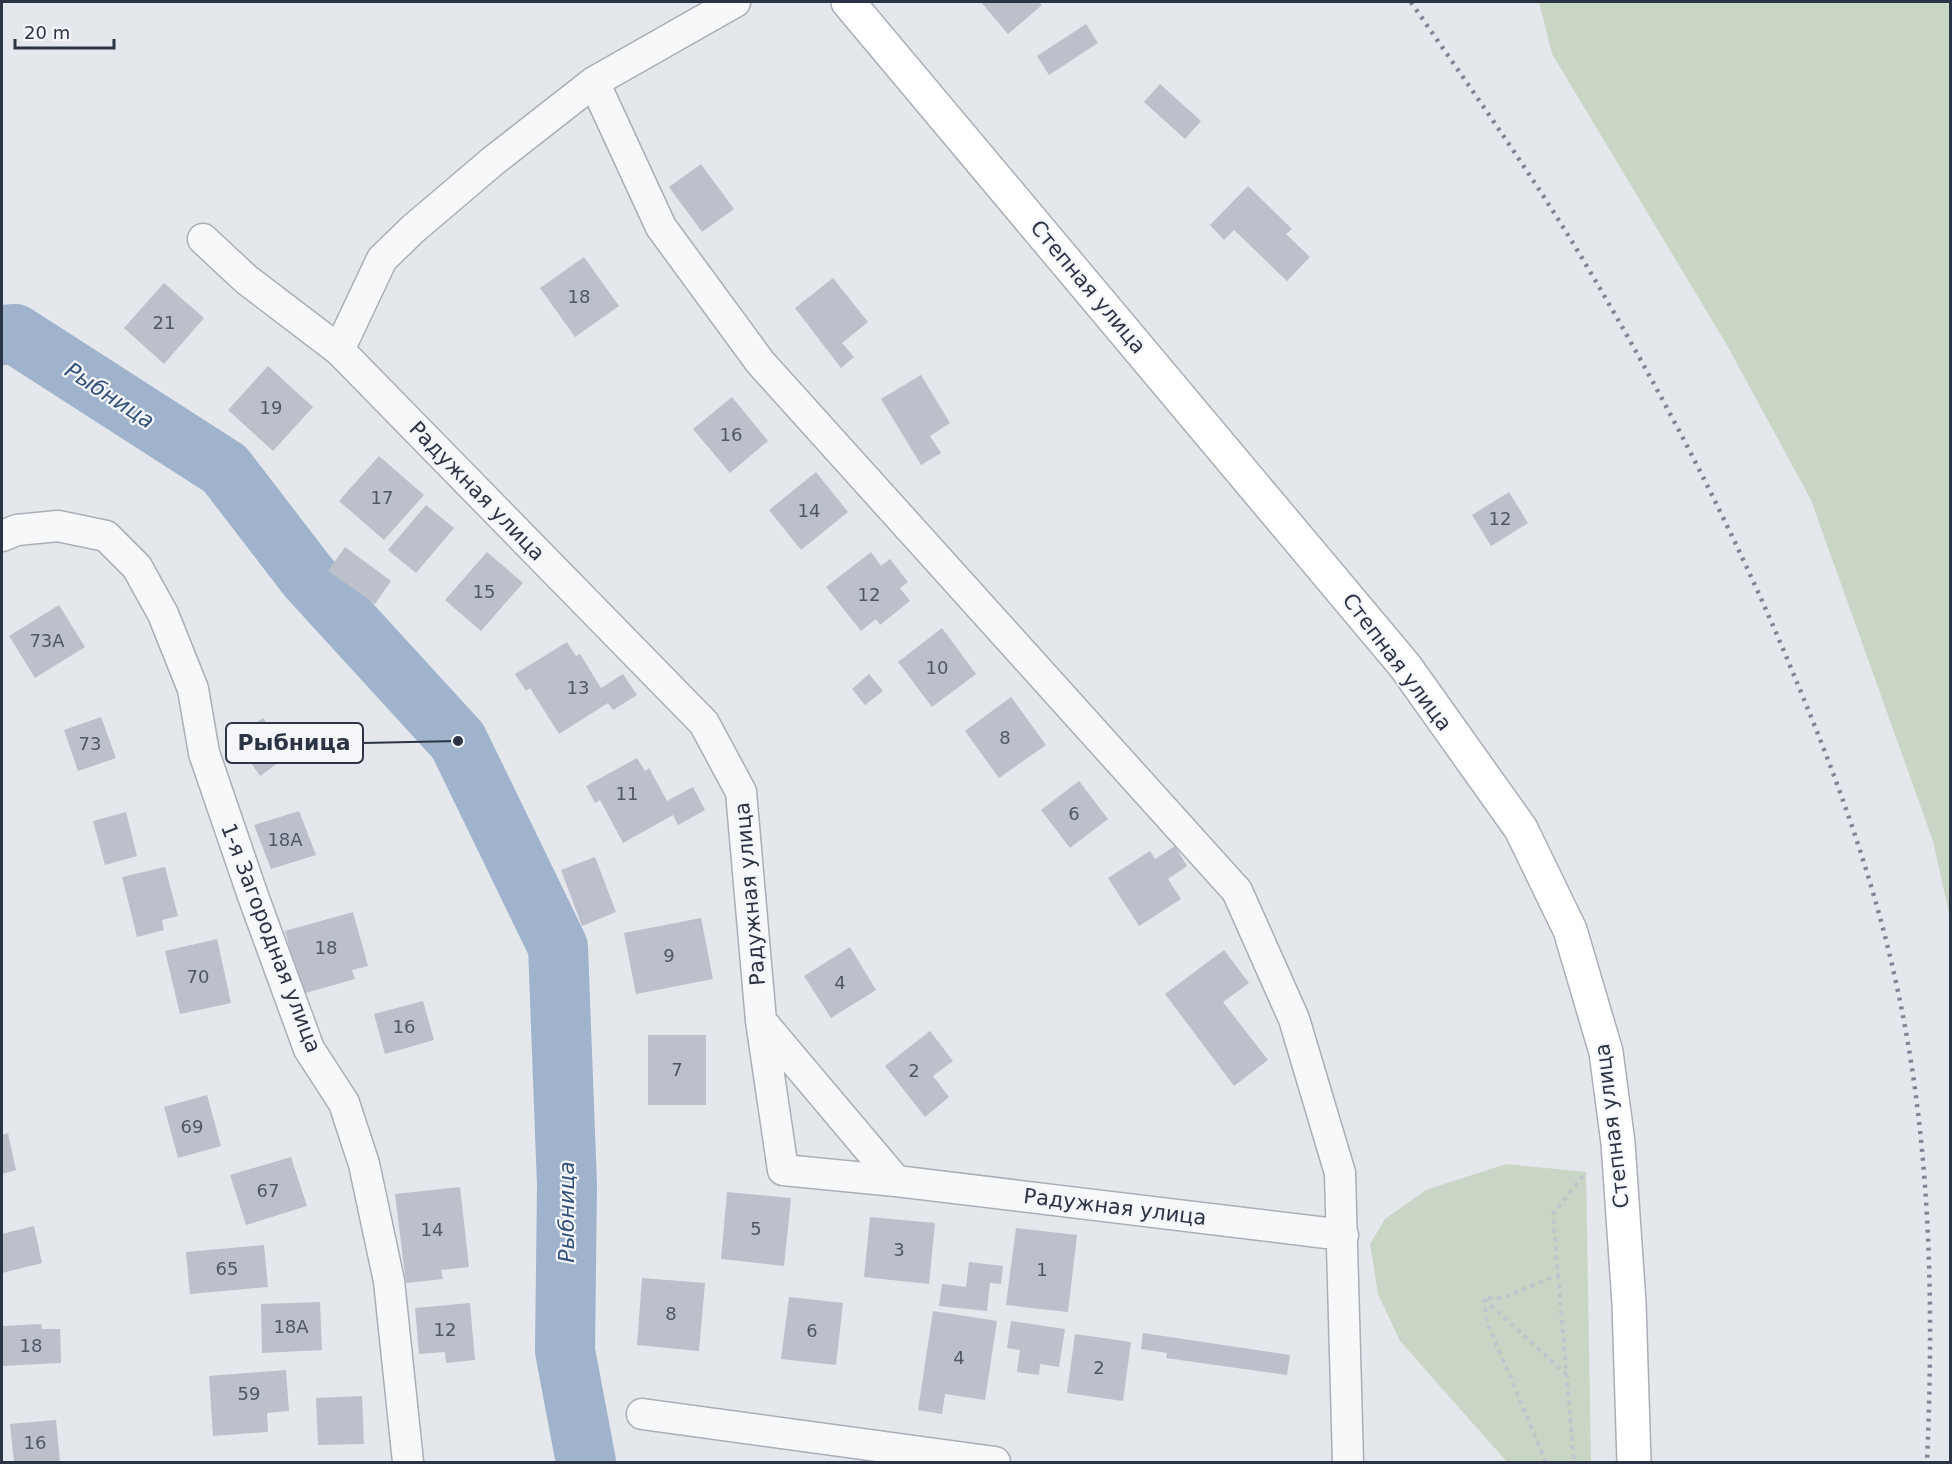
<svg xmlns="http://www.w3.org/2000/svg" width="1952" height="1464" viewBox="0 0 1952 1464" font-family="'DejaVu Sans',sans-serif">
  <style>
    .green { fill: #c9d6c5 }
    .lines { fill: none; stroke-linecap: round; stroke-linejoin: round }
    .river { stroke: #9fb4cc; stroke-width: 60 }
    .building { fill: #bbc0ca }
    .minor-casing { stroke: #a9aeb7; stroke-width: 33 }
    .secondary-casing { stroke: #a9aeb7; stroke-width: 36 }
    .path { stroke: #c2c5cb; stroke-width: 4; stroke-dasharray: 4.5 4.5; stroke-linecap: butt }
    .minor { stroke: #f7f8fa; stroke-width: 30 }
    .secondary { stroke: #fff; stroke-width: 33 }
    .rail { stroke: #7d8696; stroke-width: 4.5; stroke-dasharray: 3 6; stroke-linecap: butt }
    .labels { text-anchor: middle; stroke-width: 4.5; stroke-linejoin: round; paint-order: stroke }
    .number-label { font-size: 18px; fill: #4f5766 }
    .street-label { font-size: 21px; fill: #2b3445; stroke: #f4f6f9 }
    .water-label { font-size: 22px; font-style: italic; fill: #34527a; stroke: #f4f6f9 }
    .leader { fill: none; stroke: #2b3445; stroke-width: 2 }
    .callout-dot { fill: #2b3445; stroke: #f4f6f9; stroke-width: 2 }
    .callout { fill: #f4f6f9; stroke: #2b3445; stroke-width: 2 }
    .callout-label { font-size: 22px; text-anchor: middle; font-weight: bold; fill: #2b3445 }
  </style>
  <rect width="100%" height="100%" fill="#e4e7ec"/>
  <path class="green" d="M1539 2H1950V918L1933 841 1811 500 1728 347 1552 54Z
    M1506 1164 1586 1172 1591 1462H1507L1400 1341 1378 1294 1370 1244 1385 1219 1426 1190Z"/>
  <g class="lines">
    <path class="river" d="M2 335 15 334 225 469 308 577 458 741 558 947 567 1185 565 1351 586 1462"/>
  </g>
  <path class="building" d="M981 2H1039L1042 5 1008 34Z
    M1086 24 1098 43 1049 75 1037 56Z
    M1160 84 1201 121 1185 139 1144 102Z
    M701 164 734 209 702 232 669 187Z
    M1248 186 1292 229 1286 234 1310 257 1287 281 1234 230 1224 240 1210 225Z
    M584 257 619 306 575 337 540 288Z
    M833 278 868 322 842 343 854 357 841 368 795 308Z
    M164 283 204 318 164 364 124 328Z
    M268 366 313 407 273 451 228 410Z
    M921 375 950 423 930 436 941 453 921 465 881 399Z
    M732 397 768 441 730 473 693 429Z
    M379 456 424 495 384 540 339 501Z
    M816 472 848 512 801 550 769 510Z
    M1509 492 1528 523 1491 546 1472 515Z
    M426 505 454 528 416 573 388 550Z
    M345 547 391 581 375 604 328 571Z
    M487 552 523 583 481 631 445 600Z
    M871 552 881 566 890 559 908 582 900 588 910 601 880 625 876 619 861 631 826 587Z
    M59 605 85 647 35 678 9 636Z
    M942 628 976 674 932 707 898 662Z
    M567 642 576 656 580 654 601 688 623 674 637 695 613 710 608 703 559 734 530 688 526 691 515 674Z
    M869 674 883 691 865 705 852 689Z
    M1011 697 1046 745 999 778 965 731Z
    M101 717 116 758 78 771 64 730Z
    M263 718 289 755 260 776 234 739Z
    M637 758 645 771 649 768 667 801 693 787 705 810 678 825 673 815 623 843 600 800 595 803 586 786Z
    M1079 781 1108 819 1070 848 1041 810Z
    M299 811 316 855 271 869 254 825Z
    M126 812 137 856 105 865 93 821Z
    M1175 846 1187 866 1168 879 1181 899 1139 926 1108 878 1150 851 1155 859Z
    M595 857 616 912 582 926 561 870Z
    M165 867 178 916 162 920 164 930 137 937 122 877Z
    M353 912 368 966 352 970 355 979 302 994 285 931Z
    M701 918 713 979 636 994 624 933Z
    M217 939 231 1003 180 1014 165 951Z
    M850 947 876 990 831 1018 804 976Z
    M1224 950 1249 983 1223 1002 1268 1060 1234 1086 1165 994Z
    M423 1001 434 1040 385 1054 374 1014Z
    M930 1031 953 1061 933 1076 949 1097 925 1117 885 1066Z
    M648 1035H706V1105H648Z
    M207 1095 221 1146 178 1158 164 1107Z
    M8 1133 16 1170 2 1174V1135Z
    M291 1157 307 1206 246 1225 230 1175Z
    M460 1187 469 1267 441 1270 443 1279 406 1283 395 1194Z
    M727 1192 791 1198 784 1266 721 1259Z
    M870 1217 935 1223 929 1284 864 1277Z
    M34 1226 42 1263 2 1273V1234Z
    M1016 1228 1077 1235 1068 1312 1006 1305Z
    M264 1245 268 1287 190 1294 186 1252Z
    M969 1262 1003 1266 1001 1284 990 1283 987 1311 939 1306 942 1284 966 1287Z
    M642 1278 705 1283 699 1351 637 1345Z
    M789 1297 843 1303 836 1365 781 1359Z
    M320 1302 322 1350 262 1353 261 1304Z
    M470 1303 475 1360 446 1363 445 1352 419 1354 415 1308Z
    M933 1311 997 1321 985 1400 945 1394 942 1414 918 1410Z
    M1011 1321 1065 1329 1059 1367 1040 1364 1039 1375 1017 1372 1020 1350 1007 1348Z
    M41 1324 42 1329H60L61 1363 2 1366V1326Z
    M1143 1333 1290 1355 1287 1375 1166 1358 1167 1353 1141 1349Z
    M1075 1334 1131 1342 1123 1401 1067 1393Z
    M286 1370 289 1411 267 1413 268 1432 213 1436 209 1376Z
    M362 1396 364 1444 318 1445 316 1398Z
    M56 1420 60 1462H14L10 1424Z"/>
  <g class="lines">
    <defs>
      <path id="minor" d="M594 82 661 227 760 362 1237 891 1294 1019 1340 1173 1348 1462
        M203 239 247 280 339 350 704 723 741 792 761 1021 783 1170 896 1181 1343 1235
        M339 350 382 259 413 229 493 161 594 82 735 2
        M2 536 17 530 58 526 106 536 137 567 163 614 193 689 204 753 253 896 309 1049 344 1103 364 1164 389 1281 408 1462
        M761 1021 896 1181
        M642 1414 995 1462"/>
      <path id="secondary" d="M848 2 1405 666 1521 829 1570 930 1606 1052 1618 1143 1629 1303 1634 1462"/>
    </defs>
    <use href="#minor" class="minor-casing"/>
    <use href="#secondary" class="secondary-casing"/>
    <path class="path" d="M1558 1275 1574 1462
      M1484 1299 1567 1375
      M1546 1462 1487 1322 1484 1298H1503L1558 1275 1553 1214 1585 1173"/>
    <use href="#minor" class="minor"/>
    <use href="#secondary" class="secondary"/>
    <path class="rail" d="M1411 2C1468 85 1527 167 1579 253 1662 392 1737 535 1798 685 1839 783 1875 884 1897 987 1931 1142 1934 1305 1927 1462"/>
  </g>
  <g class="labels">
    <g class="number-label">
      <text x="579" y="303">18</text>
      <text x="164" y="329">21</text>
      <text x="271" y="414">19</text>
      <text x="731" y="441">16</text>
      <text x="382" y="504">17</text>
      <text x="809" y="517">14</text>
      <text x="1500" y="525">12</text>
      <text x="484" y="598">15</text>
      <text x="869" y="601">12</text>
      <text x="47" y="647">73А</text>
      <text x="937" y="674">10</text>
      <text x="578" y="694">13</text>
      <text x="1005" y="744">8</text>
      <text x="90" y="750">73</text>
      <text x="627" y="800">11</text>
      <text x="1074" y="820">6</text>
      <text x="285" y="846">18А</text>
      <text x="326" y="954">18</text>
      <text x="669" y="962">9</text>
      <text x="198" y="983">70</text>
      <text x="840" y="989">4</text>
      <text x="404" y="1033">16</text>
      <text x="677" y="1076">7</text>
      <text x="914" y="1077">2</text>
      <text x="192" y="1133">69</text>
      <text x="268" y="1197">67</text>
      <text x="756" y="1235">5</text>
      <text x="432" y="1236">14</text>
      <text x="899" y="1256">3</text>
      <text x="227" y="1275">65</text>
      <text x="1042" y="1276">1</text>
      <text x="671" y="1320">8</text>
      <text x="291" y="1333">18А</text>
      <text x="445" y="1336">12</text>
      <text x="812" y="1337">6</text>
      <text x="31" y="1352">18</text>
      <text x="959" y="1364">4</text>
      <text x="1099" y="1374">2</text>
      <text x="249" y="1400">59</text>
      <text x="35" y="1449">16</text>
    </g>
    <g class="street-label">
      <text transform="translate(1088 287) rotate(50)" y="7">Степная улица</text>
      <text transform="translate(477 491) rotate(46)" y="7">Радужная улица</text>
      <text transform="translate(1397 662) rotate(53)" y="7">Степная улица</text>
      <text transform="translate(750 894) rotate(-95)" y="7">Радужная улица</text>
      <text transform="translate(271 938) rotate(69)" y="7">1-я Загородная улица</text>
      <text transform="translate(1612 1126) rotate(-97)" y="7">Степная улица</text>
      <text transform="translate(1115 1207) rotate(7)" y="7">Радужная улица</text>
    </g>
    <g class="water-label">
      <text transform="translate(110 395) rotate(33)" y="8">Рыбница</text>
      <text transform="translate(566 1212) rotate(-90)" y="8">Рыбница</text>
    </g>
  </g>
  <path class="leader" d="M458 741L363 743"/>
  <circle class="callout-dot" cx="458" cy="741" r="6"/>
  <rect class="callout" x="226" y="723" width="137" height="40" rx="6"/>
  <g class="callout-label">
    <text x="294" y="750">Рыбница</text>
  </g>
  <rect width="1952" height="1464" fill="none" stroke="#2b3445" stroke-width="6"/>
  <path d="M15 39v9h99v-9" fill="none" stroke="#2b3445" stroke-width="3"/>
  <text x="24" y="39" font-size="18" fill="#2b3445" stroke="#f4f6f9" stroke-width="4.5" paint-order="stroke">20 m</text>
</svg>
